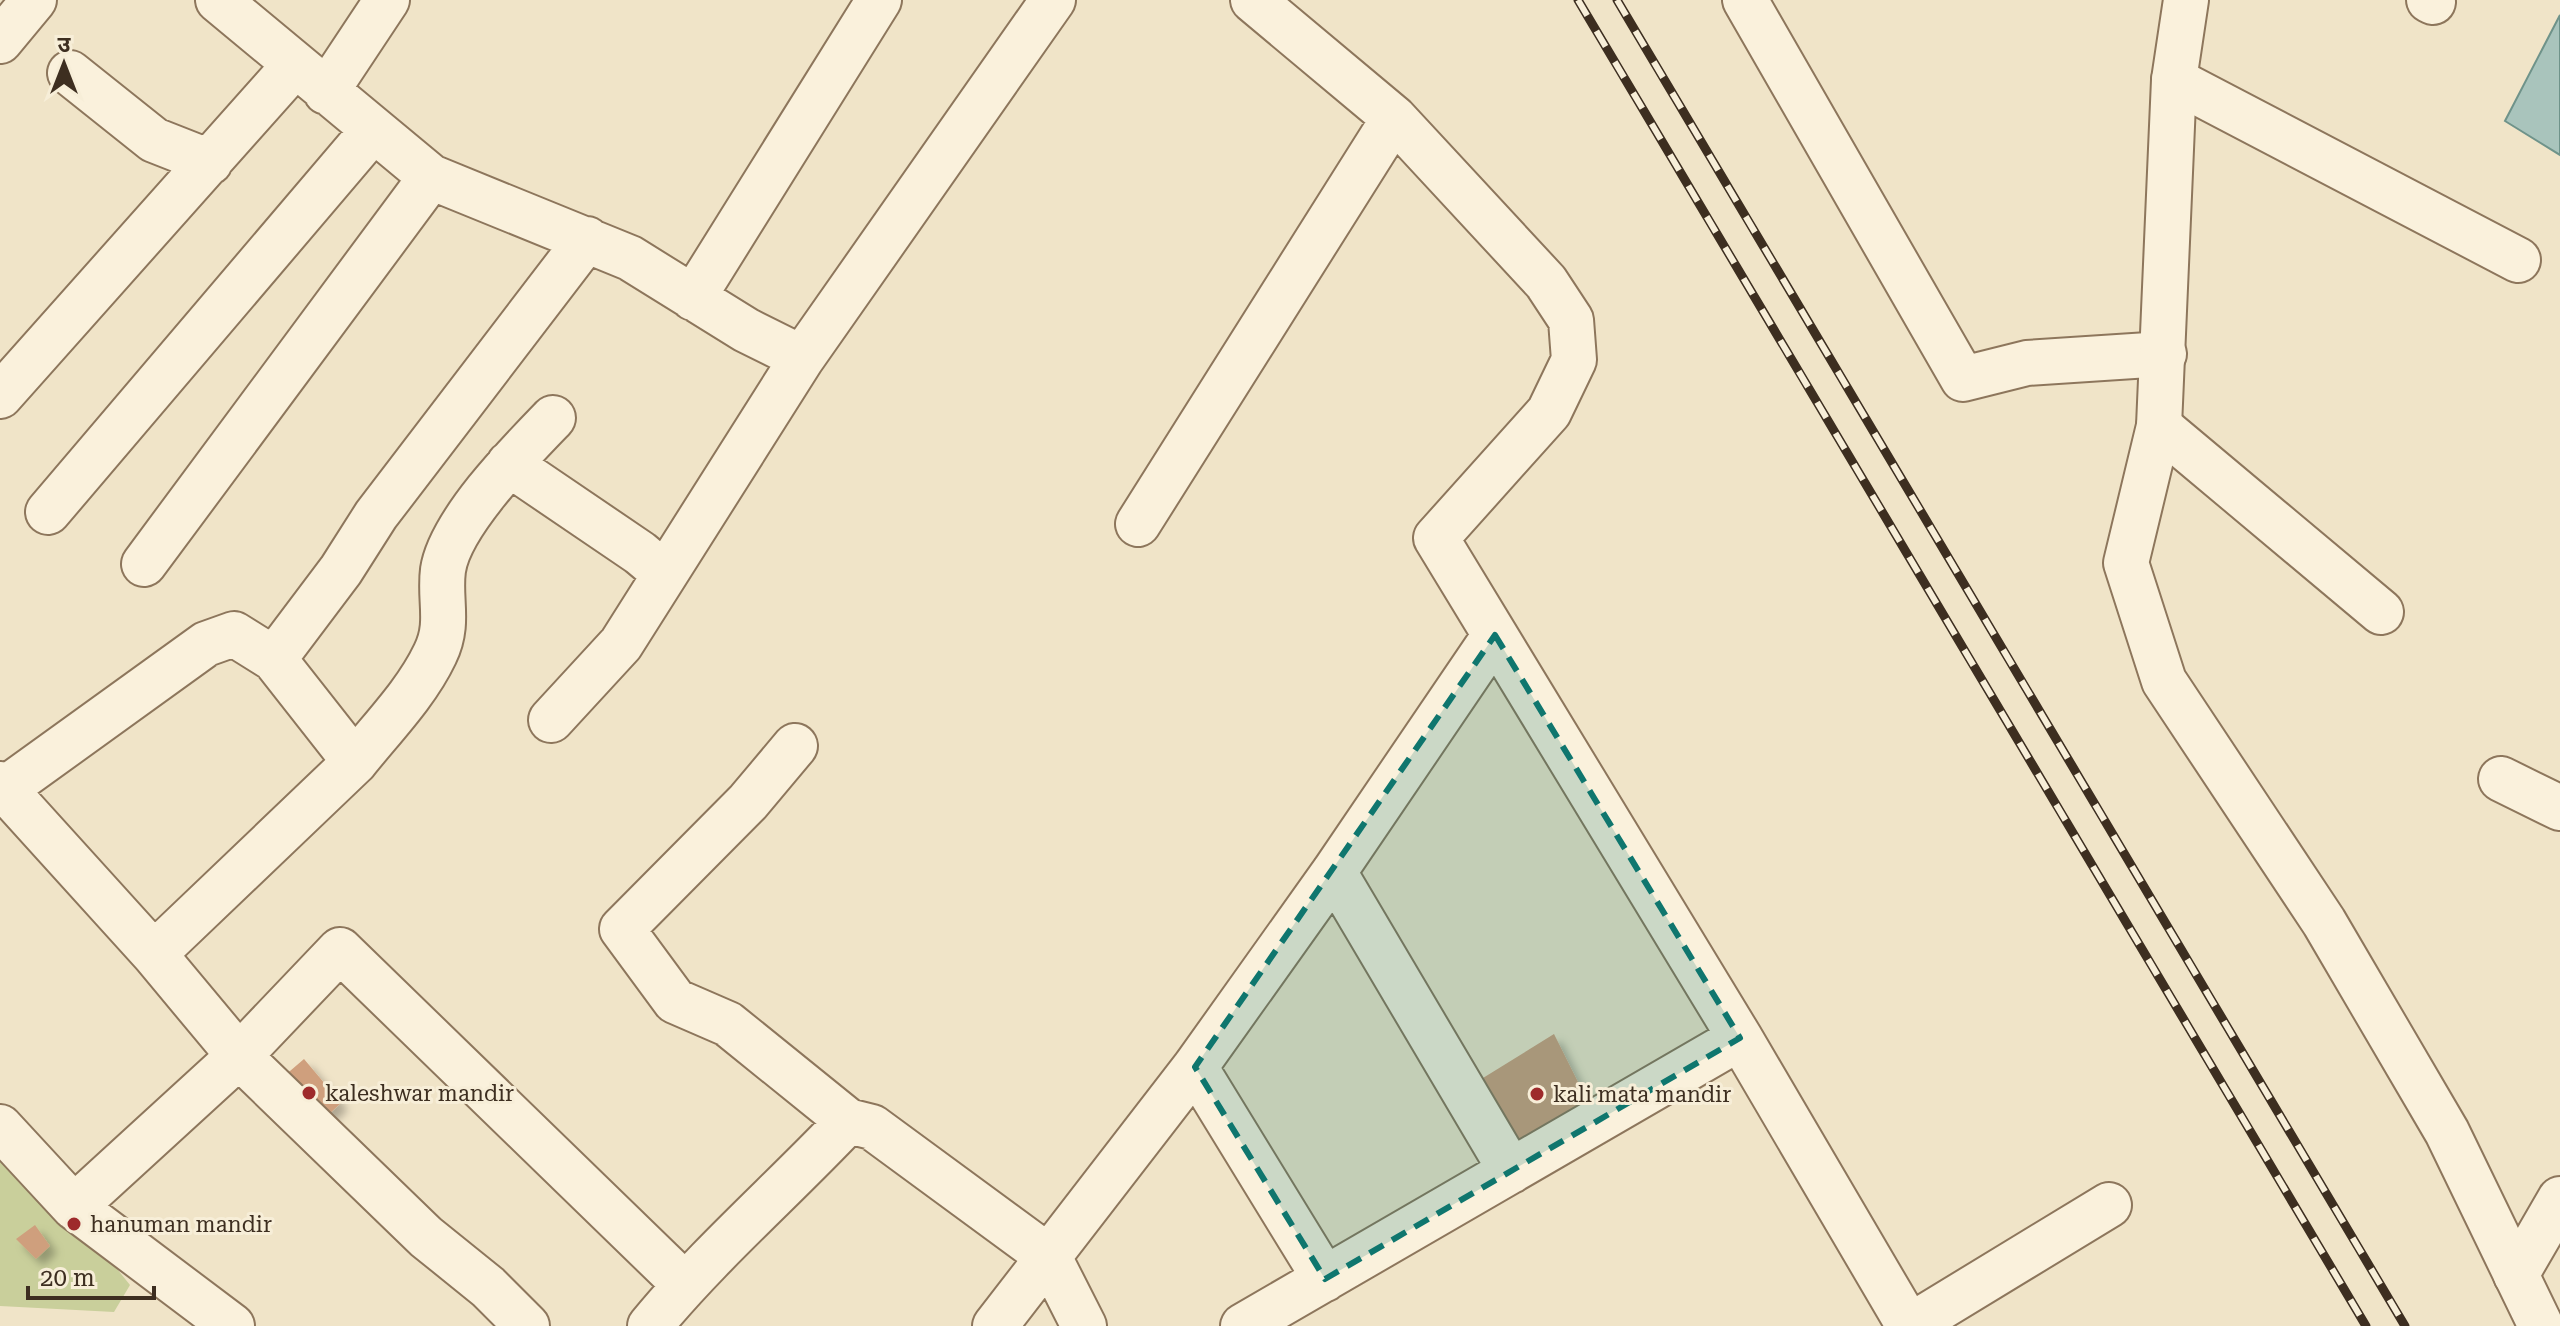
<svg xmlns="http://www.w3.org/2000/svg" width="2560" height="1326" viewBox="0 0 2560 1326" font-family="'Roboto Serif','Noto Sans Devanagari',serif">
  <style>
    .green { fill: #c9cf9b }
    .water { fill: #a9c4bc; stroke: #6f938a; stroke-width: 2 }
    .building { fill: #cf9f7d; filter: url(#shadow) }
    .lines { fill: none; stroke-linecap: round; stroke-linejoin: round }
    .minor-casing { stroke: #8d765c; stroke-width: 48 }
    .tertiary-casing { stroke: #8d765c; stroke-width: 48 }
    .minor { stroke: #faf1dc; stroke-width: 44 }
    .tertiary { stroke: #faf1dc; stroke-width: 44 }
    .rail-casing { stroke: #3d2e20; stroke-width: 9 }
    .rail { stroke: #f7eed8; stroke-width: 6; stroke-dasharray: 18; stroke-linecap: butt }
    .marked { fill: #0f766e; fill-opacity: 0.2; stroke: #0f766e; stroke-width: 6; stroke-dasharray: 16 10; stroke-linejoin: round }
    .poi-dot { fill: #9e2a2b; stroke: #f7eed8; stroke-width: 3 }
    .labels { text-anchor: middle; stroke-width: 6; stroke-linejoin: round; paint-order: stroke }
    .poi-label { font-size: 22px; fill: #3d2e20; stroke: #f7eed8; text-anchor: start }
  </style>
  <defs>
    <filter id="shadow"><feDropShadow dx="7" dy="7" stdDeviation="4" flood-color="#0004"/></filter>
  </defs>
  <rect width="100%" height="100%" fill="#f0e4c8"/>
  <path class="green" d="M0 1113 62 1201 130 1285 114 1312 0 1306Z"/>
  <path class="water" d="M2560 15V155L2505 121Z"/>
  <path class="building" d="M1554 1034 1592 1110 1515 1152 1483 1078Z
    M304 1059 341 1103 317 1125 276 1083Z
    M35 1225 50 1246 36 1259 16 1239Z"/>
  <g class="lines">
    <defs>
      <path id="minor" d="M218 0 431 177 630 258 746 330 802 358
        M1253 0 1394 118 1546 282 1571 320 1574 360 1549 412 1436 538 1740 1038 1909 1326
        M1745 0 1963 379 2027 363 2164 354
        M2429 0 2433 2
        M0 41 34 0
        M70 73 154 140 210 162
        M2174 80 2518 260
        M326 92 387 0
        M693 298 879 0
        M0 396 294 66
        M2159 426 2381 612
        M509 464 640 553 665 574
        M48 512 373 130
        M1138 524 1394 118
        M144 564 431 177
        M274 659 341 570 376 515 587 239
        M551 720 621 644 802 358 1053 0
        M795 746 748 802 622 929 675 1001 728 1024 848 1121 872 1127 1049 1257 1084 1326
        M2501 779 2560 808
        M0 784 154 954 239 1056 426 1237 488 1287 527 1326
        M5 789 206 644 234 634 274 659 355 762C382 728 416 694 435 654 450 624 439 600 443 570 450 523 520 452 553 418
        M1334 872 1511 1171
        M154 954 355 762
        M1195 1067 1325 1279
        M0 1127 74 1207
        M2516 1275 2560 1199
        M232 1326 74 1207 239 1056 340 950 684 1284
        M650 1326C710 1253 783 1190 848 1121
        M995 1326 1195 1067 1334 872 1495 635
        M1243 1326 1740 1038
        M1910 1326 2109 1205"/>
      <path id="tertiary" d="M2186 0 2174 80 2159 426 2126 563 2164 681 2324 922 2447 1132 2541 1326"/>
    </defs>
    <use href="#minor" class="minor-casing"/>
    <use href="#tertiary" class="tertiary-casing"/>
    <use href="#minor" class="minor"/>
    <use href="#tertiary" class="tertiary"/>
    <defs>
      <path id="rail" d="M1578 0 2366 1326
        M1617 0 2405 1326"/>
    </defs>
    <use href="#rail" class="rail-casing"/>
    <use href="#rail" class="rail"/>
  </g>
  <path class="marked" d="M1495 635 1740 1038 1325 1279 1195 1067Z"/>
  <g class="poi-dot">
    <circle cx="309" cy="1093" r="8"/>
    <circle cx="1537" cy="1094" r="8"/>
    <circle cx="74" cy="1224" r="8"/>
  </g>
  <g class="labels">
    <g class="poi-label">
      <text x="325" y="1101">kaleshwar mandir</text>
      <text x="1553" y="1102">kali mata mandir</text>
      <text x="90" y="1232">hanuman mandir</text>
    </g>
  </g>
  <g transform="translate(64 64)" stroke="#f7eed8" stroke-width="6" paint-order="stroke">
  <path d="M0-6L14 30L0 20L-14 30Z" fill="#3d2e20"/>
  <text y="-12" font-size="22" font-weight="bold" text-anchor="middle" fill="#3d2e20">उ</text>
  </g>
  <path d="M28 1286v12h126v-12" fill="none" stroke="#3d2e20" stroke-width="4"/>
  <text x="40" y="1286" font-size="24" fill="#3d2e20" stroke="#f7eed8" stroke-width="6" paint-order="stroke">20 m</text>
</svg>
